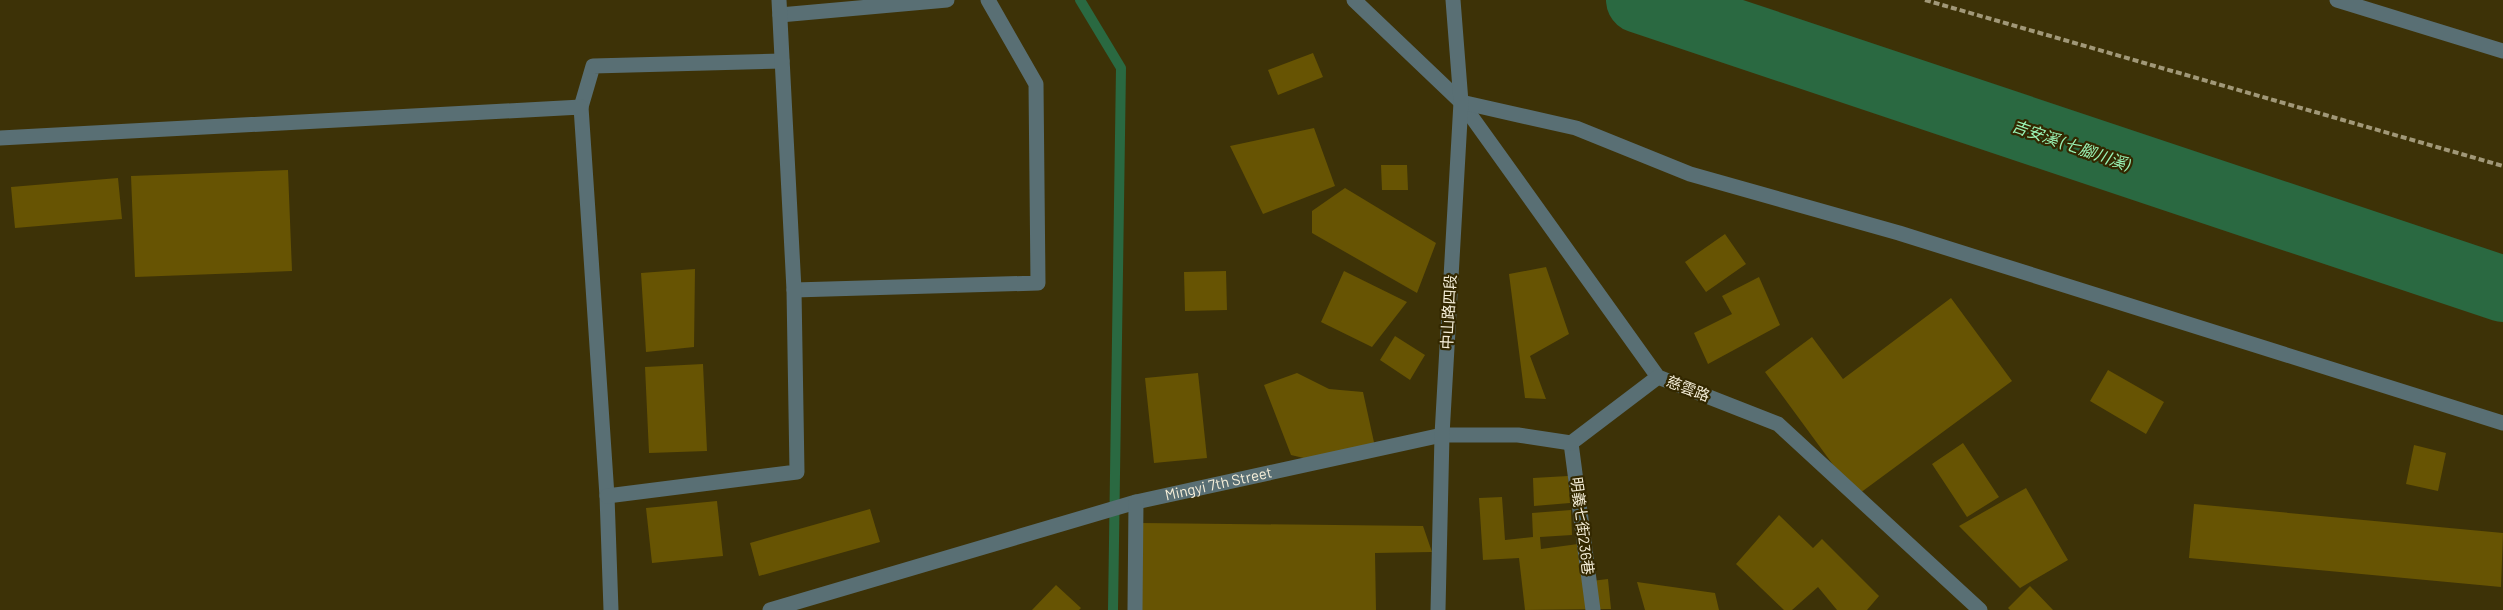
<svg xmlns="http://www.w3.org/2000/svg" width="2503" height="610" viewBox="0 0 2503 610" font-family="Barlow,'Noto Sans TC',sans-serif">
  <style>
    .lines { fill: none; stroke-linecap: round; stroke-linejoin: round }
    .stream { stroke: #2a6941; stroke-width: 10 }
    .river { stroke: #2a6941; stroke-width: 66 }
    .building { fill: #675403 }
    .path { stroke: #a19878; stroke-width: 4; stroke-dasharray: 6 3; stroke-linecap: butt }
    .minor { stroke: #596f74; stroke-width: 15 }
    .labels { text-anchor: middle; stroke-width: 4.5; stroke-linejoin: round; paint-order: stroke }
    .street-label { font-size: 15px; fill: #f6efd9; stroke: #332800 }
    .water-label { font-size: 16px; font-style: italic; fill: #9bf5b7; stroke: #332800 }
  </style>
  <rect width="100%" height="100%" fill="#3d3207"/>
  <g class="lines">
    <path class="stream" d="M1080 0 1121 68 1113 610"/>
    <path class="river" d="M1639 0 2503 289"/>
  </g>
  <path class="building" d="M1313 53 1323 77 1278 95 1268 70Z
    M1314 128 1335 186 1263 214 1230 146Z
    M1381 165H1407L1408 190H1382Z
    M288 170 292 271 135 277 131 176Z
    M118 178 122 219 15 228 11 187Z
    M1345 188 1436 243 1417 293 1312 233V211Z
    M1725 234 1746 264 1706 292 1685 262Z
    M1546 267 1569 334 1530 356 1546 399 1525 398 1509 274Z
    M695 269 694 347 646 352 641 273Z
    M1226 271 1227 310 1185 311 1184 272Z
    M1344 271 1407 302 1372 347 1321 322Z
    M1759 277 1780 325 1708 364 1694 333 1732 314 1722 296Z
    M1951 298 2012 381 1856 496 1765 372 1812 337 1843 379Z
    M1395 336 1425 355 1410 380 1380 360Z
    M703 364 707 451 649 453 645 367Z
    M2108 370 2164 402 2146 434 2090 401Z
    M1198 373 1207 458 1154 463 1145 378Z
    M1297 373 1329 389 1363 392 1377 456 1333 465 1291 455 1264 385Z
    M1963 443 1999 497 1967 517 1932 464Z
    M2414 445 2446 453 2438 491 2406 484Z
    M1568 476 1570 503 1534 506 1533 478Z
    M2026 488 2068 560 2020 588 1959 526Z
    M1502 497 1505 540 1533 537 1532 513 1571 510 1572 535 1540 537 1541 549 1578 544 1583 582 1608 579 1611 609 1525 610 1519 558 1483 560 1479 498Z
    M717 501 723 556 652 563 646 508Z
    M2194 504 2503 533 2501 587 2189 558Z
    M870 509 880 542 759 576 750 543Z
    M1779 515 1813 548 1822 539 1879 596 1867 610H1837L1818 587 1792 610H1784L1736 564Z
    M1142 523 1423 526 1432 552 1375 553 1376 610H1142Z
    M1637 582 1715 593 1719 610H1645Z
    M1056 585 1081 608 1079 610H1032Z
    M2030 586 2053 610H2010L2008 608Z"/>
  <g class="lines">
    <path class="path" d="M1925 0 2503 166"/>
    <g class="minor">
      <path d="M1354 0 1461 102 1658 377 1778 424 1980 610"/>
      <path d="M2337 0 2503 51"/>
      <path d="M780 15 947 0"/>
      <path d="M1461 102 1576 128 1690 174 1899 233 2503 423"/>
      <path d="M581 107 593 66 782 61"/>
      <path d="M0 138 581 107 607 496 611 610"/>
      <path d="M794 290 1038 283 1036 84 988 0"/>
      <path d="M1571 443 1593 610"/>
      <path d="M607 496 797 472 794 290 779 0"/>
      <path id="s1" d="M770 610 1136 502 1442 435H1518L1571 443 1658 377"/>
      <path d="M1135 610 1136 502"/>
      <path d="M1438 610 1442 435 1461 102 1453 0"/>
    </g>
  </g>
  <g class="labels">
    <g class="street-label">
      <text transform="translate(1449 312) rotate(-87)" y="5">中山路四段</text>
      <text transform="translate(1688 389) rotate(21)" y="5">慈雲路</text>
      <text dy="5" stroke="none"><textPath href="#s1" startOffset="466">Mingyi 7th Street</textPath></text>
      <text transform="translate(1582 526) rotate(83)" y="5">明義七街236巷</text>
    </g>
    <g class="water-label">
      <text transform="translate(2071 145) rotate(19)" y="6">吉安溪 (七腳川溪)</text>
    </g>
  </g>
</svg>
